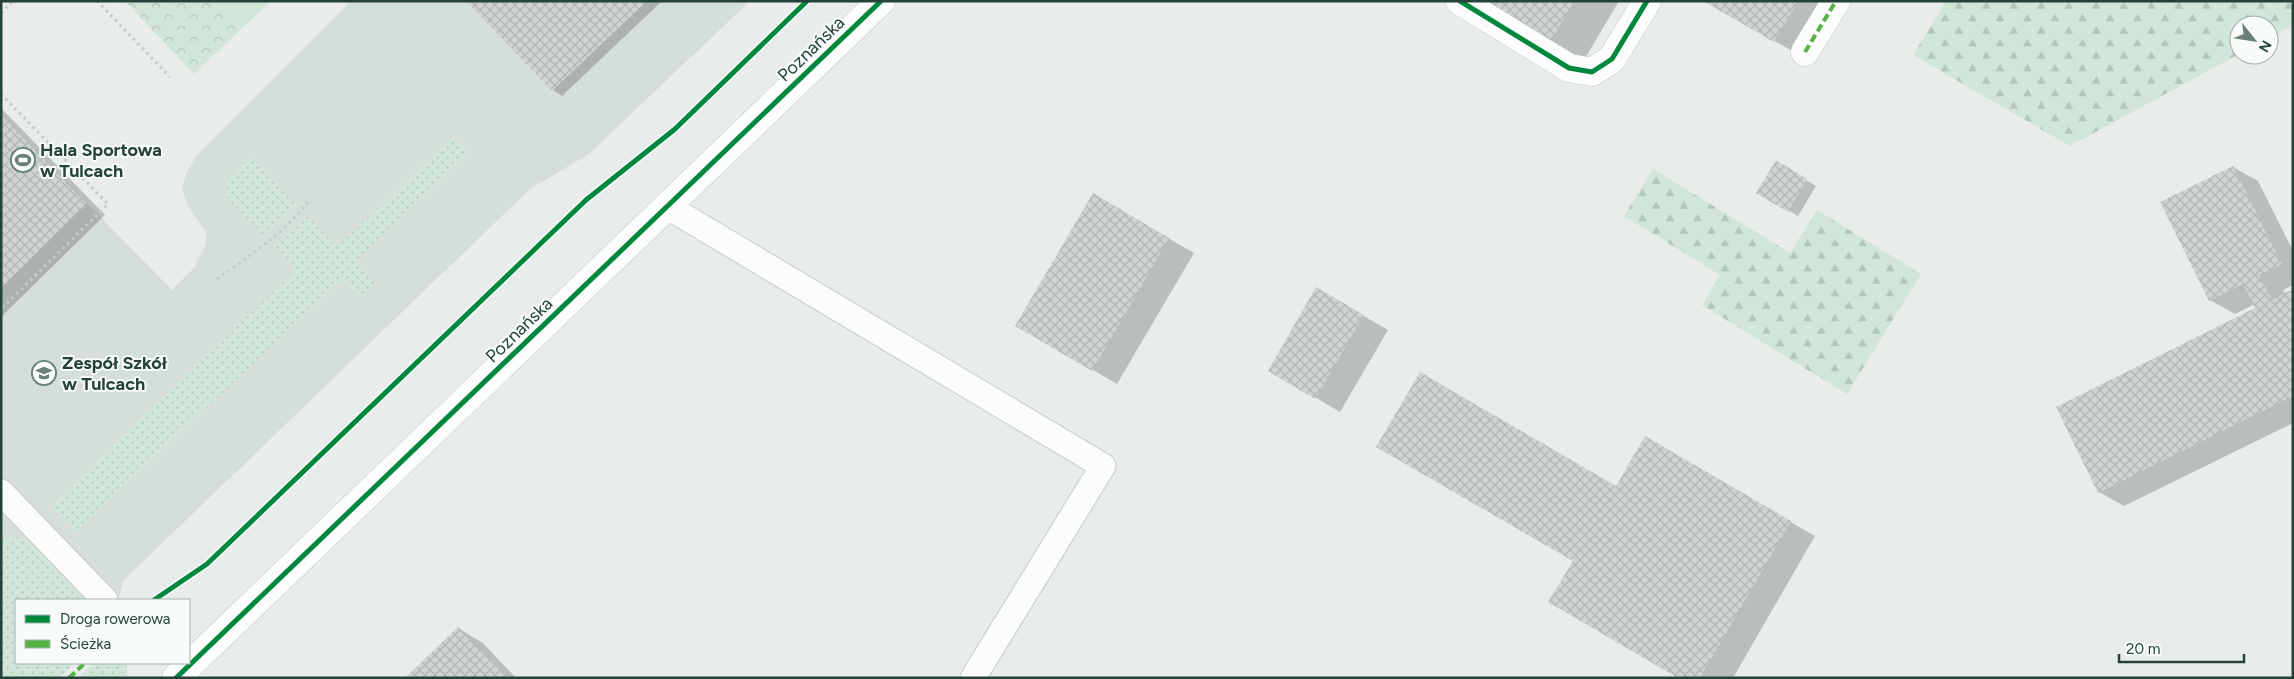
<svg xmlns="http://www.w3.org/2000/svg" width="2294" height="679" viewBox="0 0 2294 679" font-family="Figtree,sans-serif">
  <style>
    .built { fill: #d6dedb }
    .grass { fill: url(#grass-dots) }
    .forest { fill: url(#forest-firs) }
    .park { fill: url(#park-crowns) }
    .garden { fill: #d1e6d8 }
    .shadow { fill: #0003 }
    .building { fill: url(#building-cross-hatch) }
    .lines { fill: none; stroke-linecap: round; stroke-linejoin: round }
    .lane-casing { stroke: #c5cac8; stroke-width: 27 }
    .street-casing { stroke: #c5cac8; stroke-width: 29 }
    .secondary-casing { stroke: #c3cbc8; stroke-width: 29 }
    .path { stroke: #c3ccca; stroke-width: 3; stroke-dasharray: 2.5 4; stroke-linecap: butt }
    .lane { stroke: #fcfcfc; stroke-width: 25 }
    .street { stroke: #fcfcfc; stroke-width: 28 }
    .secondary { stroke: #fcfcfc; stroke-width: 28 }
    .quiet { stroke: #55b346; stroke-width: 4; stroke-dasharray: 8 4; stroke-linecap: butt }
    .cycleway-casing { stroke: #f7fbf9; stroke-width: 8 }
    .cycleway { stroke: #00873e; stroke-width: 5 }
    .labels { text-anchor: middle; stroke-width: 4; stroke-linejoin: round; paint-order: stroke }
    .street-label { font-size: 18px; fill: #24423a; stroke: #f7fbf9 }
    .poi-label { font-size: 18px; font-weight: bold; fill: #24423a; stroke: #f7fbf9; text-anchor: start }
  </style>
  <defs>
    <pattern id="grass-dots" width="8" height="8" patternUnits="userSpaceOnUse" patternTransform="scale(1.25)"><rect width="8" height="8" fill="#d1e6d8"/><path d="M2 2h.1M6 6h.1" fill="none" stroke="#b3c6ba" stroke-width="1.8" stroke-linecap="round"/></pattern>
    <pattern id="forest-firs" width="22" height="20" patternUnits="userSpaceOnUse" patternTransform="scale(1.25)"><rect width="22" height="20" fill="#d1e6d8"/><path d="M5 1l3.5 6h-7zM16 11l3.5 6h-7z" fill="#b3c6ba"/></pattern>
    <pattern id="park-crowns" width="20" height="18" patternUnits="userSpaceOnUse" patternTransform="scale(1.25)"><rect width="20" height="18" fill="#d1e6d8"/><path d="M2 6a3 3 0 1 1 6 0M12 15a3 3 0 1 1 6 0" fill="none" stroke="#b3c6ba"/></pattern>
    <pattern id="building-cross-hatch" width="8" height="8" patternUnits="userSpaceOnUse" patternTransform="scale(1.25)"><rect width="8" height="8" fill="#cfd4d2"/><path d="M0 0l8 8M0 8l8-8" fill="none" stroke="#b2b7b5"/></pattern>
  </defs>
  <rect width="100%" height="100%" fill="#e8edeb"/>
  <path class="built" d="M351 1H750L589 154 530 189 124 580 118 600H16V663H74L59 678H1V115L172 290 194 268 206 244V232L188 206 182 189 187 171 197 155Z"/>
  <path class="grass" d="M454 136 470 152 355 261 376 283 360 299 341 280 76 532 51 505 296 270 275 247 307 216 337 247Z
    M250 156 297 205 265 236 228 200 226 191 227 179Z
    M10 537 28 540 85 600H16V663H74L59 678H1V542Z
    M93 663H127V678H78Z"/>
  <path class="forest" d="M1946 1H2293V25L2269 38V25H2239V54L2070 146 1913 55Z
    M1653 169 1790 253 1817 210 1921 274 1847 394 1702 305 1720 275 1624 216Z"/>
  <path class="park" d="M125 1H215L241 29 194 74Z"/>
  <path class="garden" d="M215 1H271L241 29Z"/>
  <path class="shadow" d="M468 1H662L562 96 553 90Z
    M1484 1H1619L1584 60Z
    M1705 1H1842L1808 60Z
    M1 108 105 215 1 317Z
    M1776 162 1816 186 1798 216 1757 193Z
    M2233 167 2258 181 2293 251V285L2283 290 2286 294 2293 291V423L2124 506 2099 492 2257 308 2255 304 2235 314 2210 300Z
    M1093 195 1194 253 1117 384 1017 326Z
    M1317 289 1388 330 1340 412 1269 370Z
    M1645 438 1815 536 1733 678H1680L1574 560Z
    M458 628 483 643 516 678H407Z"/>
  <path class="building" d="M466 1H647L552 91Z
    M1482 1H1574L1550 42Z
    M1703 1H1798L1774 42Z
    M1 115 87 204 1 288Z
    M1776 160 1807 179 1788 212 1756 193Z
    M2233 166 2282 264 2259 275 2272 300 2293 289V396L2098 493 2056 407 2255 308 2243 284 2209 301 2160 202Z
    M1093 193 1169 238 1092 371 1015 326Z
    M1316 287 1364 315 1315 399 1268 371Z
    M1420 372 1616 486 1645 436 1791 521 1700 678H1678L1548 602 1573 561 1376 447Z
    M458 627 506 677 405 678Z"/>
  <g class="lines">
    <defs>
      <path id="lane" d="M668 207 1103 466 973 678
        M1 492 105 600"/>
      <path id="street" d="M1460 1 1569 68 1592 72 1612 59 1647 1
        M1805 52 1836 1"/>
      <path id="secondary" d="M176 678 881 1"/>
    </defs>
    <use href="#lane" class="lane-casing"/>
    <use href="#street" class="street-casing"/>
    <use href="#secondary" class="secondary-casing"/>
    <path class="path" d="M97 1 170 77
      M1 13 13 1
      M1 94 108 204 1 309
      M217 279C250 255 286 232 310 199"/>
    <use href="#lane" class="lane"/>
    <use href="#street" class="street"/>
    <use href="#secondary" class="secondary"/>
    <path class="quiet" d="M1805 52 1836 1
      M69 678 85 663"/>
    <defs>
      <path id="cycleway" d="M1460 1 1569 68 1592 72 1612 59 1647 1
        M154 600 207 564 586 200 675 129 807 1
        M176 678 881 1"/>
    </defs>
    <use href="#cycleway" class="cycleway-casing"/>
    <use href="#cycleway" class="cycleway"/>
  </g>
  <defs>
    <symbol id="stadium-ring" viewBox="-11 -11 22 22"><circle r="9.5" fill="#f7fbf9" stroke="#697e78" stroke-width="1.5"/><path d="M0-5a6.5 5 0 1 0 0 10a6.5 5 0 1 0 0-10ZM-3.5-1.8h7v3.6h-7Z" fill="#697e78"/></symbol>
    <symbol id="school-ring" viewBox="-11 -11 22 22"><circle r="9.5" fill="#f7fbf9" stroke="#697e78" stroke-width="1.5"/><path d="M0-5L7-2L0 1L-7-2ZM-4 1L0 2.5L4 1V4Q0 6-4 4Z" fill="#697e78"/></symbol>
  </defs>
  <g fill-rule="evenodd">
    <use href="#stadium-ring" x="9" y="146" width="28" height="28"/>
    <use href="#school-ring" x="30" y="359" width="28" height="28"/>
  </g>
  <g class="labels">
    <g class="street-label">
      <text transform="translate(811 49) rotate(-44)" y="6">Poznańska</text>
      <text transform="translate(519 330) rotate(-44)" y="6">Poznańska</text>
    </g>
    <g class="poi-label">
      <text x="40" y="156">Hala Sportowa<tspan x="40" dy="21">w Tulcach</tspan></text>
      <text x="62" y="369">Zespół Szkół<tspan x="62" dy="21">w Tulcach</tspan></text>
    </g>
  </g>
  <rect width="2294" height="679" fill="none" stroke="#24423a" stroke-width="5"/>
  <rect x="15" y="599" width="175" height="65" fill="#f7fbf9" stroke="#a3b1ad"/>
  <rect x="25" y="615" width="25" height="8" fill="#00873e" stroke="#a3b1ad"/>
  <text x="60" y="624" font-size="15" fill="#24423a">Droga rowerowa</text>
  <rect x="25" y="640" width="25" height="8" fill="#55b346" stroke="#a3b1ad"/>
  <text x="60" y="649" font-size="15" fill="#24423a">Ścieżka</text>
  <g transform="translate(2254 40) rotate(120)"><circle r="24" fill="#f7fbf9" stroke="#a3b1ad"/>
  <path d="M0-4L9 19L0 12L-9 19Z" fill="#697e78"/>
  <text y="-8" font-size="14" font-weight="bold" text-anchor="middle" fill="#24423a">N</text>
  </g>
  <path d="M2119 654v8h125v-8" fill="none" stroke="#24423a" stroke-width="2.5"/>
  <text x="2126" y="654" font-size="15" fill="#24423a" stroke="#f7fbf9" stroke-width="4" paint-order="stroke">20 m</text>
</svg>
